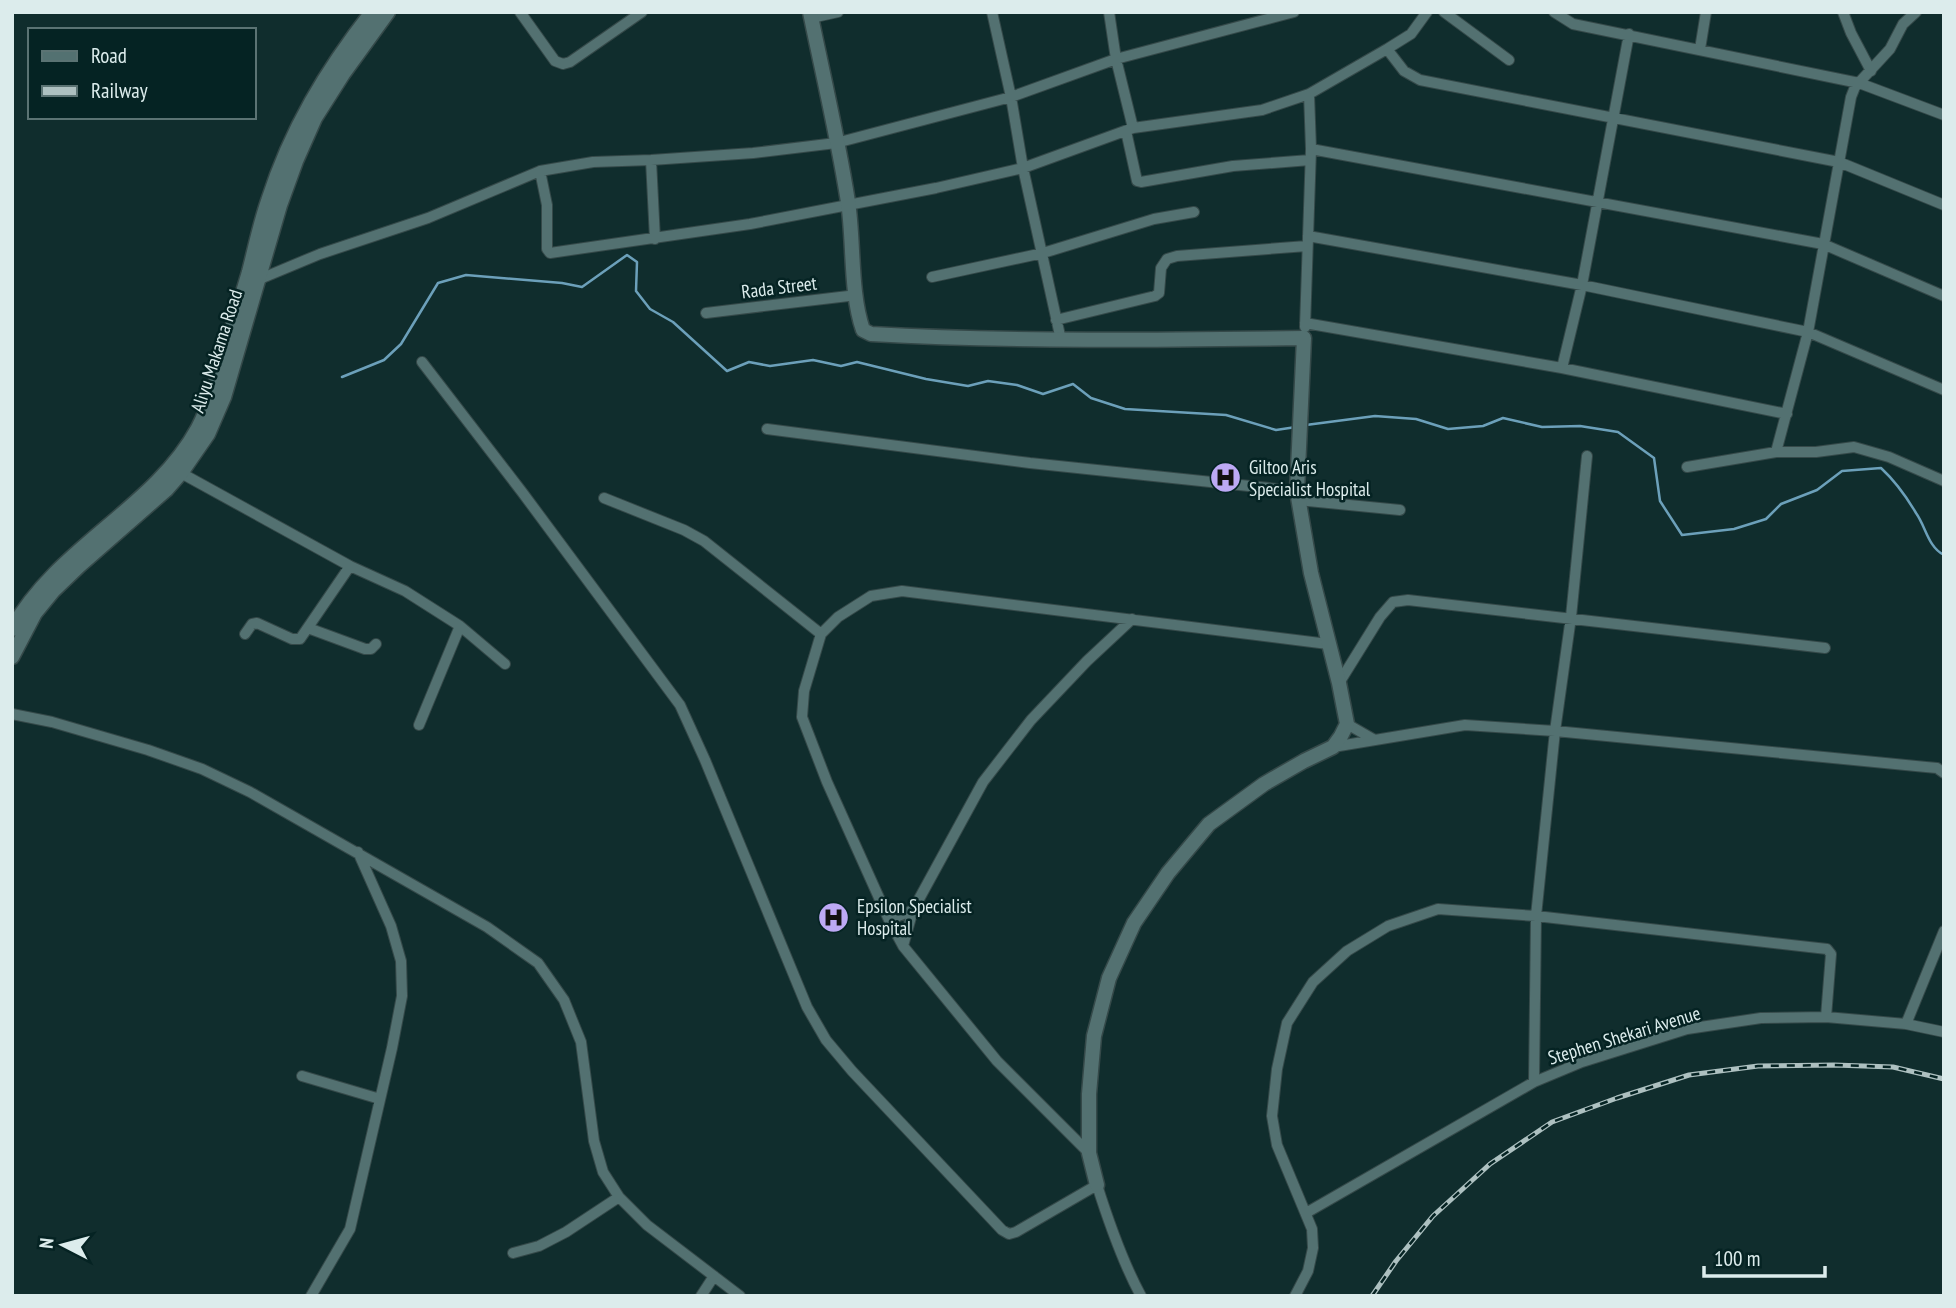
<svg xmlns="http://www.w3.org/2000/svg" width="1956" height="1308" viewBox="0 0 1956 1308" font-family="'PT Sans Narrow',sans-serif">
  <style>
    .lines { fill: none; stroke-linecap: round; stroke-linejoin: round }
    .stream { stroke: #6ca0ba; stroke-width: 2.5 }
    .street-casing { stroke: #354949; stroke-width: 12 }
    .secondary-casing { stroke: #354949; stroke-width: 17 }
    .street { stroke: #537171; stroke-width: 10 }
    .secondary { stroke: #537171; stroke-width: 14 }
    .rail-casing { stroke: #adc0c0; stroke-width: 5 }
    .rail { stroke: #052323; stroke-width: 2.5; stroke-dasharray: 8; stroke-linecap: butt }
    .labels { text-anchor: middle; stroke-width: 5; stroke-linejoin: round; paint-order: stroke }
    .street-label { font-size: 19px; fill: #dcecec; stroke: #052323 }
    .poi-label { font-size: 19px; fill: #dcecec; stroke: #052323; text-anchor: start }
  </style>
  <rect width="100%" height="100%" fill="#102d2d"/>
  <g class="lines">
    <path class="stream" d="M342 377 384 360 401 344 438 283 466 275 562 283 582 287 627 255 637 262 636 291 650 309 673 322 727 371 749 362 770 366 813 360 841 366 857 362 926 379 968 386 988 381 1017 385 1043 394 1073 384 1091 398 1125 409 1226 415 1276 430 1296 427
      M1306 425 1375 416 1416 419 1448 429 1483 426 1503 418 1542 427 1580 426 1618 432 1654 458 1660 501 1682 535 1734 529 1766 519 1781 504 1817 490 1842 471 1881 468C1895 481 1906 496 1916 513 1926 527 1928 547 1944 555"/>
    <defs>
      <path id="street" d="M520 12 555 61 563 64 570 62 642 12
        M992 12 1011 97 1023 168 1061 340
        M1109 12 1116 59 1133 128
        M1444 12 1509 60
        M1554 12 1573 24 1859 83 1944 115
        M1843 12 1851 33 1871 71
        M811 18 838 12
        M1387 49 1404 71 1420 80 1839 162 1944 205
        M1700 49 1706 12
        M1126 131 1137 181 1141 182 1233 166 1310 160
        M1311 149 1823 244 1944 296
        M651 160 655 239
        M540 171 547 205V249L550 253 750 224 936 188 1023 168 1133 128 1262 110 1309 94 1387 49 1411 34 1427 12
        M1308 236 1582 285 1808 332 1944 390
        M932 277 1043 253 1154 219 1194 212
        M260 279 320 254 428 218 540 171 593 162 651 160 753 153 836 143 1011 97 1116 59 1294 12
        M706 313 857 295
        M1056 320 1155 296 1159 293 1161 268 1167 259 1177 256 1307 246
        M1305 323 1562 368 1787 414
        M1305 327 1311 149 1309 94
        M422 362 522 492 680 705 705 760 807 1007 826 1040 852 1071 1002 1230 1009 1234 1016 1232 1097 1185C1109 1223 1122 1261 1141 1296
        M1562 368 1582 285 1629 34
        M767 429 1030 463 1297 491
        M1776 452 1808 332 1851 97 1855 87 1890 49 1903 24 1916 12
        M1687 467 1776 452H1816L1854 447 1889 457 1944 481
        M181 473 350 566 405 591 460 626 505 664
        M604 498 684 530 704 541 821 634
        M1298 500 1400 510
        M308 628 365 649H371L376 644
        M245 634 252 624 257 623 292 639H300L350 566
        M1339 683 1380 617 1393 602 1408 600 1825 648
        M12 714 52 722 148 750 202 769 250 792 487 927 538 963 564 1000 581 1042 594 1141 603 1172 619 1197 647 1225 740 1296
        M1347 724 1373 739
        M419 725 460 626
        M1333 747 1465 725 1555 731 1926 767 1937 768 1944 773
        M889 920 913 910
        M903 946 913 910 983 782 1031 720 1087 661 1132 619
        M1906 1024 1944 931
        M302 1076 380 1099
        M1534 1082 1536 916 1555 731 1571 617 1587 456
        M1089 1153 997 1061 903 946 889 920 827 782 802 717 804 691 821 634 838 617 871 596 902 591 1328 644
        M1306 1213 1534 1082 1582 1062 1687 1029 1761 1018 1826 1017 1906 1024 1944 1032
        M513 1253 539 1246 566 1232 619 1197
        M311 1296 350 1229 392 1048 402 996 401 961 391 926 358 852
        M701 1296 714 1276
        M1295 1296 1308 1271 1313 1248 1312 1229 1277 1145 1272 1116 1277 1069 1287 1023 1313 982 1347 951 1388 926 1438 909 1536 916 1827 949 1831 954 1826 1017"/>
      <path id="secondary" d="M810 12C823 75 838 138 848 202 854 241 850 293 863 330L871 334C1016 342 1160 340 1304 338L1297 491 1311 573 1339 683 1347 724 1341 736 1333 747 1304 761 1264 784 1209 824 1168 873 1134 923 1109 978 1094 1036 1089 1094V1153L1097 1185
        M12 629C58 546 154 509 198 428 210 405 217 379 224 353 233 326 241 300 249 272 255 249 260 224 268 201 291 129 326 71 372 12
        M12 657 35 613 53 591 79 566 167 489 181 473 208 434 224 397 280 205 296 161 315 118 343 74 388 12"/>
    </defs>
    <use href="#street" class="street-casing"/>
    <use href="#secondary" class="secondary-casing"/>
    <use href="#street" class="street"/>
    <use href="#secondary" class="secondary"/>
    <defs>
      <path id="rail" d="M1372 1296 1396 1261 1433 1216 1490 1164 1552 1122 1617 1098 1689 1075 1758 1066 1834 1065 1893 1067 1944 1079"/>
    </defs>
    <use href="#rail" class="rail-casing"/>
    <use href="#rail" class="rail"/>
  </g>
  <defs>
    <symbol id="hospital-disc" viewBox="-11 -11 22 22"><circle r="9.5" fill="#bda9f5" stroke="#052323"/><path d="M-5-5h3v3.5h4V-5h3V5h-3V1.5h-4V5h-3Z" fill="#111"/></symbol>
  </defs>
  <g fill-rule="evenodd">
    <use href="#hospital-disc" x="1208" y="460" width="35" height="35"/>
    <use href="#hospital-disc" x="816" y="900" width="35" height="35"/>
  </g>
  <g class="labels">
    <g class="street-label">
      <text transform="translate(779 287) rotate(-7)" y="7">Rada Street</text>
      <text transform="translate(216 351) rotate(-72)" y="7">Aliyu Makama Road</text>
      <text transform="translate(1624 1035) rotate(-17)" y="7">Stephen Shekari Avenue</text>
    </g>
    <g class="poi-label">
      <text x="1249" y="474">Giltoo Aris<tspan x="1249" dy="22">Specialist Hospital</tspan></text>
      <text x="857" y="913">Epsilon Specialist<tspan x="857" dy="22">Hospital</tspan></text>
    </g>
  </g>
  <rect width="1956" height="1308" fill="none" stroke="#dcecec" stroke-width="28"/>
  <rect x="28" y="28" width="228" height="91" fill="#052323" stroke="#5b7373" stroke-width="2"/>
  <rect x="42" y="51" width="35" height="10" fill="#537171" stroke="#5b7373" stroke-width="2"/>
  <text x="91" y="63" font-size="21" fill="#dcecec">Road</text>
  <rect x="42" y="86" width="35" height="10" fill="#adc0c0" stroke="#5b7373" stroke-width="2"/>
  <text x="91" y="98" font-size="21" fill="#dcecec">Railway</text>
  <g transform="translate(63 1245) rotate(276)" stroke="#052323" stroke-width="5" paint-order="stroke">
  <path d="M0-5L12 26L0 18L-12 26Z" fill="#dcecec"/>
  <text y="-10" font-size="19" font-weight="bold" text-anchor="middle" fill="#dcecec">N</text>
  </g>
  <path d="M1704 1266v10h121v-10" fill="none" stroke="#dcecec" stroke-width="3.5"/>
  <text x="1714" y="1266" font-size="21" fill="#dcecec" stroke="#052323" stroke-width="5" paint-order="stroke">100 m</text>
</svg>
